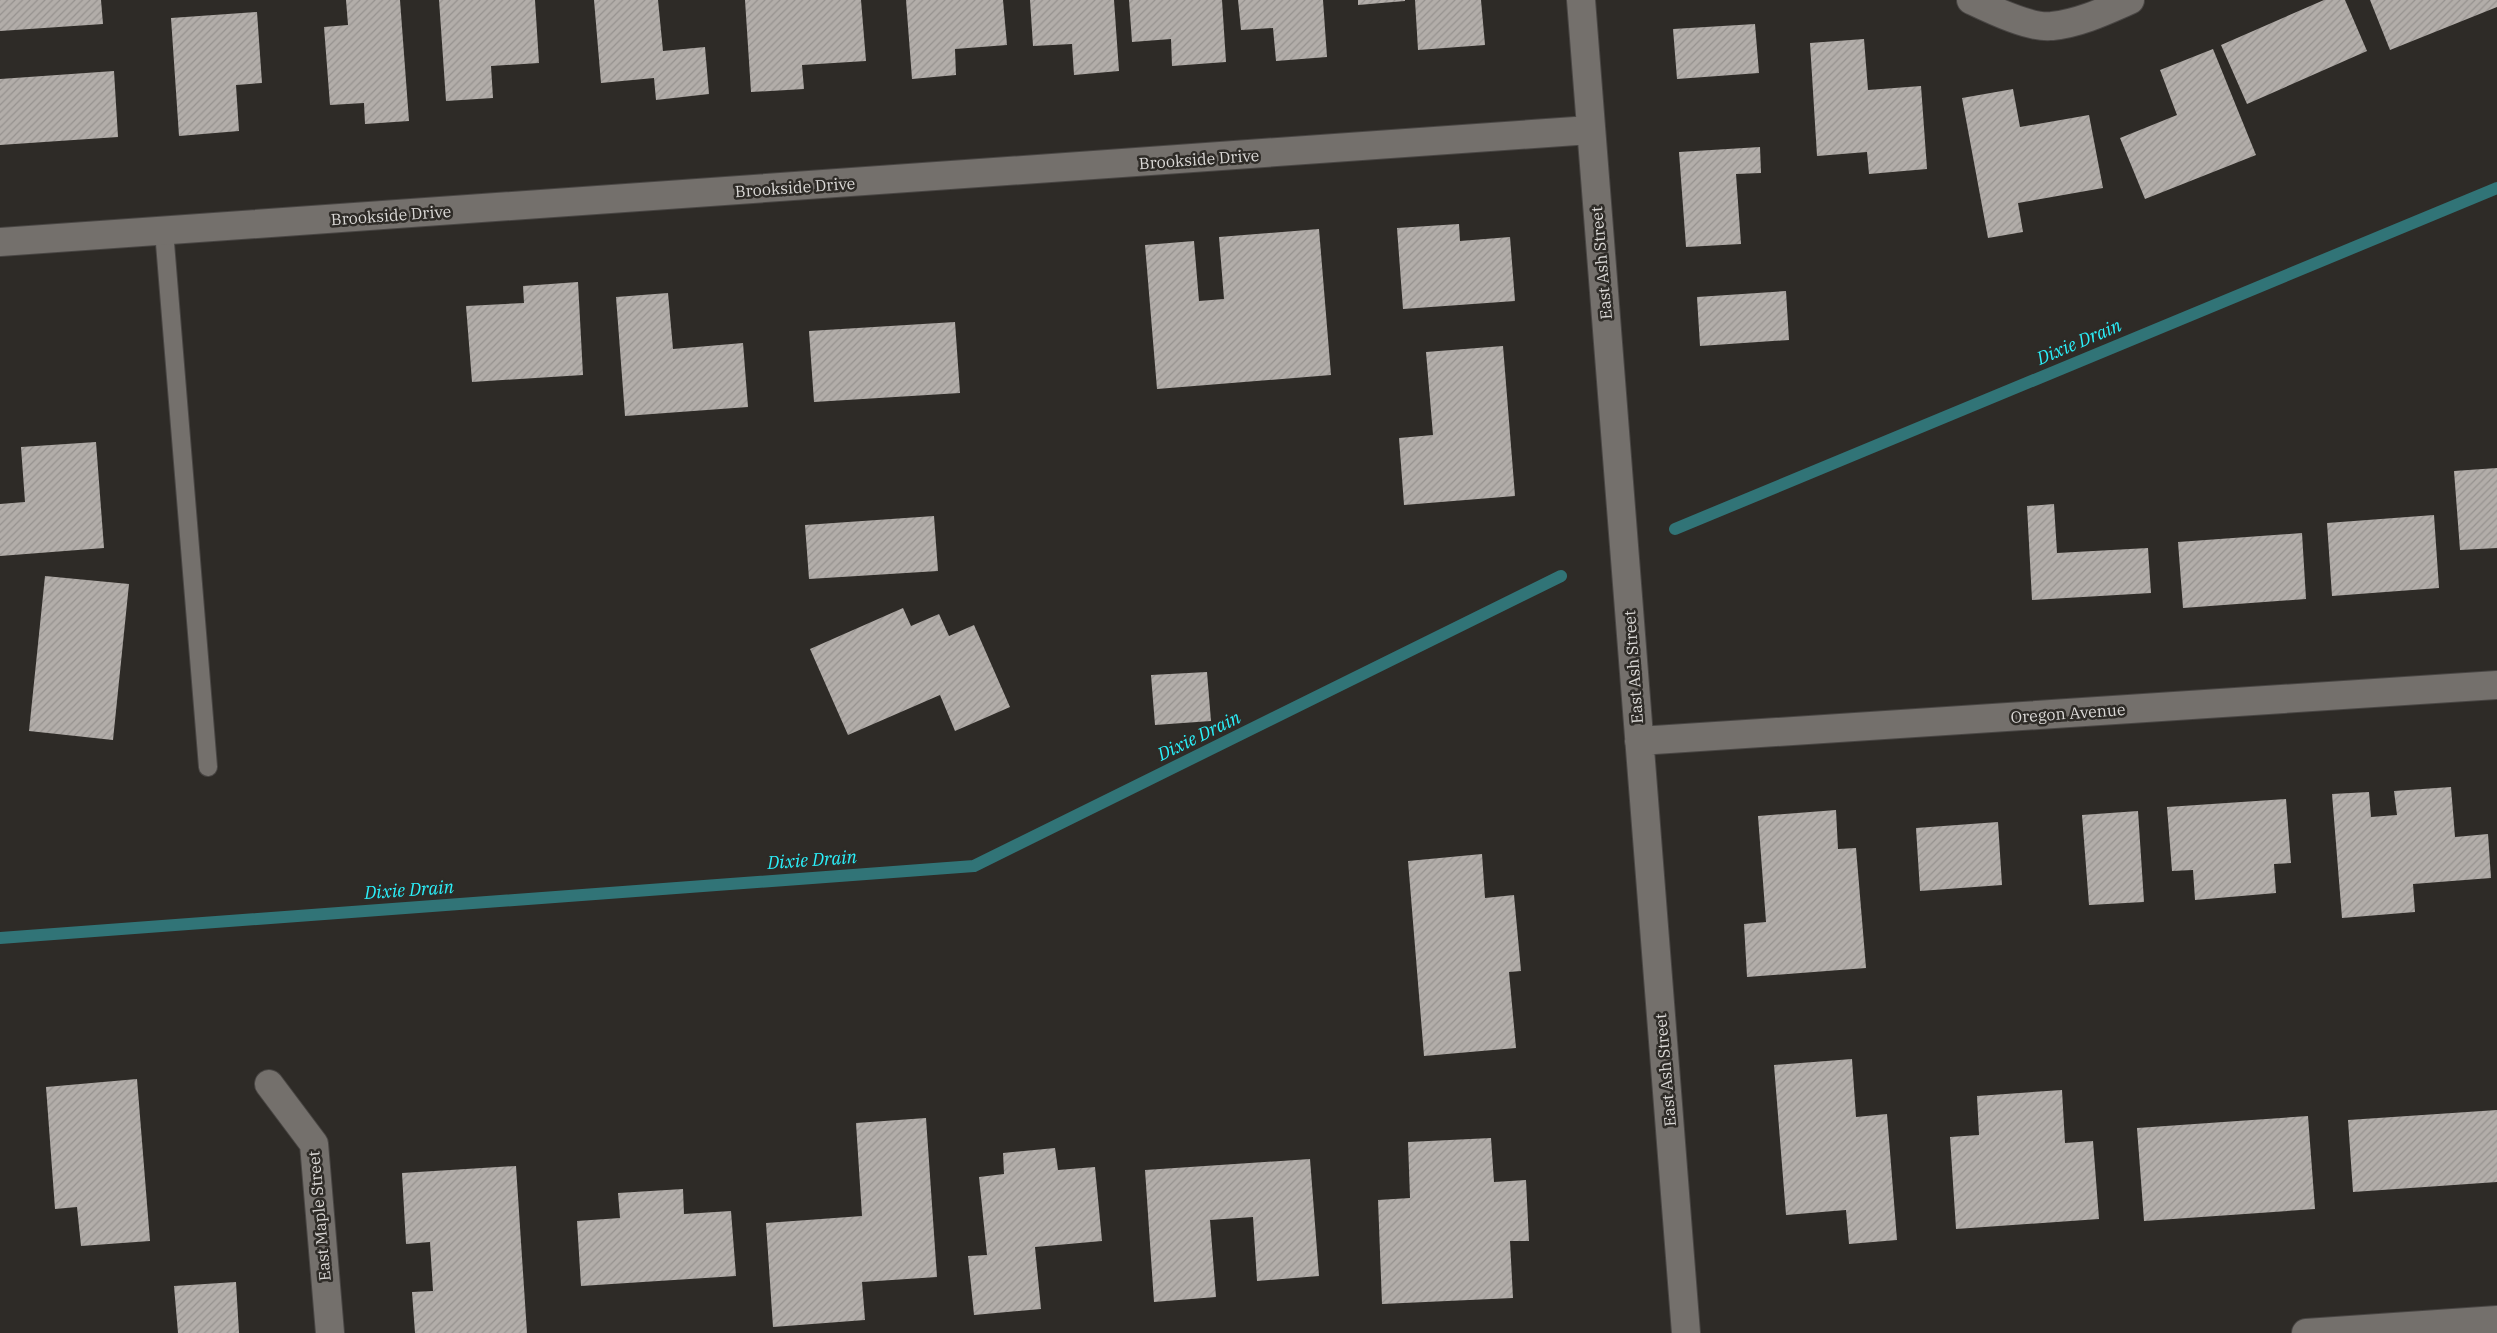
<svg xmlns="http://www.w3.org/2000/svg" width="2497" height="1333" viewBox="0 0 2497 1333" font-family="'IBM Plex Serif',serif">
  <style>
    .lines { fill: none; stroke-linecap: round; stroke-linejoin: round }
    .stream { stroke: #317477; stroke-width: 12 }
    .building { fill: url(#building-hatch) }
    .lane-casing { stroke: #494644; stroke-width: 20 }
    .street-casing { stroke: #494644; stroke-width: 30 }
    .lane { stroke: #74706c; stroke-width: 18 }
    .street { stroke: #74706c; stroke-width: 28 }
    .labels { text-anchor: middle; stroke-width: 5; stroke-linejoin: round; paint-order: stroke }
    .street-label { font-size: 16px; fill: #dbd9d7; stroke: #2e2b27 }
    .water-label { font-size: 18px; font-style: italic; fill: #2bf0fa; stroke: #2e2b27 }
  </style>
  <defs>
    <pattern id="building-hatch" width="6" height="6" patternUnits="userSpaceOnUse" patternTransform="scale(1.25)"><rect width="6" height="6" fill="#b2ada9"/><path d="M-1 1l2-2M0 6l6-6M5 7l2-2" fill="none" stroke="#96928f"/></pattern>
  </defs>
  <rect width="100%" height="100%" fill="#2e2b27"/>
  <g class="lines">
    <path class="stream" d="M1675 529 2497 188
      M0 938 974 866 1561 576"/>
  </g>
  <path class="building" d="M0 0H101L103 24 0 31Z
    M346 0H400L409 121 365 124 364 103 330 105 324 27 348 25Z
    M439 0H535L539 63 491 66 493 98 446 101Z
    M594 0H658L663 51 705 47 709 94 656 100 654 78 601 83Z
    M745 0H861L866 61 802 65 804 89 751 92Z
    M906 0H1003L1007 45 955 49 956 75 912 79Z
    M1030 0H1114L1119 71 1074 75 1072 44 1033 46Z
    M1129 0H1222L1226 62 1172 66 1171 39 1132 42Z
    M1238 0H1323L1327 57 1276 61 1273 28 1241 30Z
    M1358 0H1405V1L1358 5Z
    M1415 0H1481L1485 45 1418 50Z
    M2324 0H2345L2367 51 2247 104 2221 45Z
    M2370 0H2497V7L2390 50Z
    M257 12 262 83 236 85 239 131 179 136 171 18Z
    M1755 24 1759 73 1677 79 1673 29Z
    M1864 39 1868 90 1921 86 1927 169 1869 174 1867 152 1817 156 1810 43Z
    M2213 49 2256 155 2145 199 2120 138 2177 115 2160 70Z
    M114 71 118 137 0 145V79Z
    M2013 89 2020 127 2089 115 2103 188 2018 203 2023 232 1988 238 1962 98Z
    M1760 147 1761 173 1736 174 1741 244 1686 247 1679 152Z
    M1459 224 1460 241 1510 237 1515 301 1403 309 1397 228Z
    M1319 229 1331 375 1157 389 1145 245 1194 241 1199 301 1224 299 1219 237Z
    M578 282 583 375 472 382 466 306 524 303 523 286Z
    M1786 291 1789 340 1700 346 1697 297Z
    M668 293 673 349 743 343 748 407 625 416 616 297Z
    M955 322 960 393 814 402 809 331Z
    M1503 346 1515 496 1404 505 1399 438 1433 435 1426 352Z
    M96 442 104 548 0 556V504L25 502 21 447Z
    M2497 468V548L2460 550 2454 471Z
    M2054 504 2057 553 2148 548 2151 593 2032 600 2027 506Z
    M2434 515 2439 588 2332 596 2327 523Z
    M934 516 938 571 809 579 805 525Z
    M2302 533 2306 599 2183 608 2178 542Z
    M45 576 129 584 113 740 29 731Z
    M903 608 911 626 939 614 949 636 974 625 1010 707 955 731 940 695 848 735 810 649Z
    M1207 672 1211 721 1155 725 1151 675Z
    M2451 787 2455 837 2488 834 2491 878 2413 884 2415 912 2342 918 2332 794 2369 792 2371 817 2397 815 2394 791Z
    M2286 799 2291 863 2274 864 2276 893 2195 900 2193 870 2172 871 2167 807Z
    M1836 810 1838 849 1856 848 1866 968 1747 977 1744 924 1766 922 1758 816Z
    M2138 811 2144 902 2089 905 2082 815Z
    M1998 822 2002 885 1920 891 1916 828Z
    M1482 854 1485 898 1514 895 1521 971 1509 972 1516 1048 1424 1056 1408 861Z
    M1852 1059 1856 1117 1887 1114 1897 1240 1849 1244 1846 1210 1786 1215 1774 1065Z
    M137 1079 150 1241 81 1246 77 1207 55 1209 46 1087Z
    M2062 1090 2065 1143 2093 1141 2099 1219 1956 1229 1950 1137 1979 1135 1977 1096Z
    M2497 1110V1182L2353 1192 2348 1120Z
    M2308 1116 2315 1209 2144 1221 2137 1128Z
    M926 1118 937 1277 862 1282 865 1320 773 1327 766 1223 862 1216 856 1123Z
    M1491 1138 1494 1182 1526 1180 1529 1241H1510L1513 1298 1382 1304 1378 1200 1410 1198 1408 1142Z
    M1055 1148 1058 1170 1095 1167 1102 1241 1035 1247 1041 1309 974 1315 968 1256 987 1255 979 1177 1004 1174 1003 1153Z
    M1310 1159 1319 1276 1257 1281 1253 1217 1210 1220 1216 1297 1154 1302 1145 1170Z
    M516 1166 527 1333H415L412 1292 433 1291 430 1242 406 1244 402 1173Z
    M683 1189 684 1214 731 1211 736 1276 581 1286 577 1221 620 1218 618 1193Z
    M236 1282 239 1333H178L174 1286Z"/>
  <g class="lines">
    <defs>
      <path id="lane" d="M164 231 208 767"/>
      <path id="street" d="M1581 0 1686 1333
        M1971 0C1990 9 2031 29 2052 26 2080 23 2105 11 2130 0
        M0 242 1590 130
        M1639 741 2497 685
        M269 1084 314 1144 330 1333
        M2306 1333 2497 1320"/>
    </defs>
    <use href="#lane" class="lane-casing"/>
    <use href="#street" class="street-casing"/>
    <use href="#lane" class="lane"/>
    <use href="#street" class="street"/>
  </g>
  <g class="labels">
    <g class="street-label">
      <text transform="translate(1199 159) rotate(-4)" y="6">Brookside Drive</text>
      <text transform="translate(795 187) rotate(-4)" y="6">Brookside Drive</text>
      <text transform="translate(391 215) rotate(-4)" y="6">Brookside Drive</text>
      <text transform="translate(1601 263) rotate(-95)" y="6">East Ash Street</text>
      <text transform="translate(1633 667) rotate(-94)" y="6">East Ash Street</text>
      <text transform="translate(2068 713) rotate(-4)" y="6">Oregon Avenue</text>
      <text transform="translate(1665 1070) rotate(-95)" y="6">East Ash Street</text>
      <text transform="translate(319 1216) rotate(-95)" y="6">East Maple Street</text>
    </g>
    <g class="water-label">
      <text transform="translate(2079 342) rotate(-23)" y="6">Dixie Drain</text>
      <text transform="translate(1199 736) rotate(-26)" y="6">Dixie Drain</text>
      <text transform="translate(812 860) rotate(-4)" y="6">Dixie Drain</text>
      <text transform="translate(409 890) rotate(-4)" y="6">Dixie Drain</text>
    </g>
  </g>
</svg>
